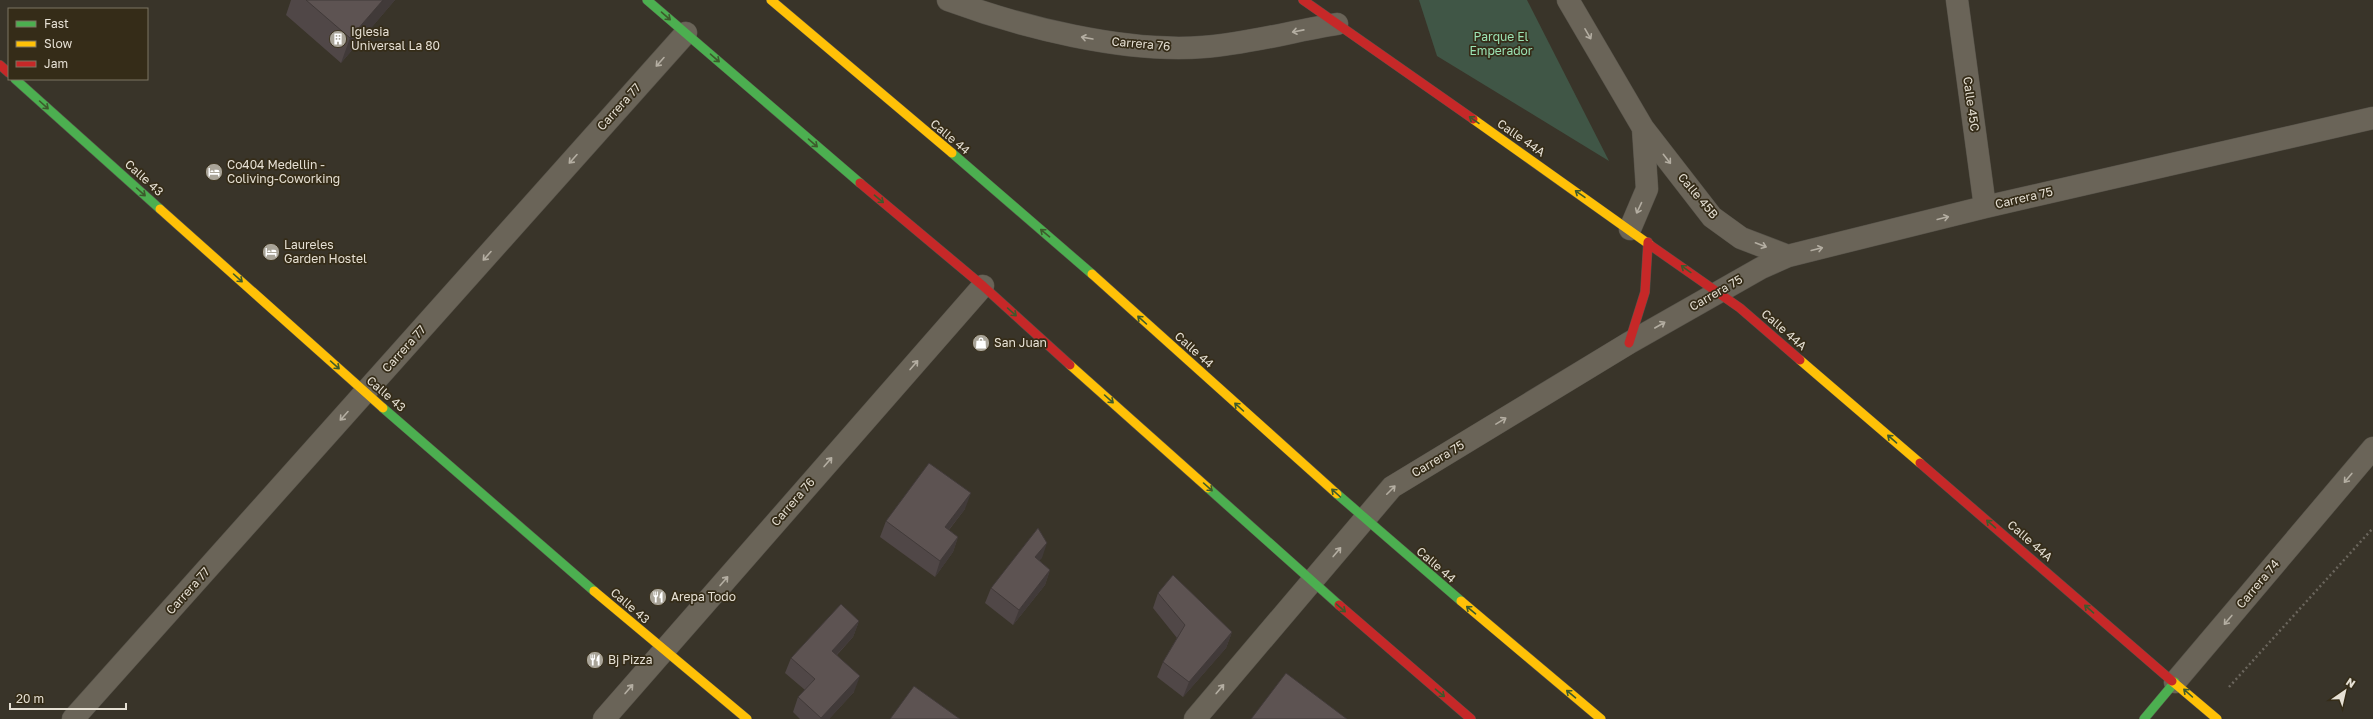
<svg xmlns="http://www.w3.org/2000/svg" width="2373" height="719" viewBox="0 0 2373 719" font-family="'Golos Text',sans-serif">
  <style>
    .green { fill: #405646 }
    .lines { fill: none; stroke-linecap: round; stroke-linejoin: round }
    .street-casing { stroke: #565249; stroke-width: 23 }
    .fast-casing { stroke: #565249; stroke-width: 10 }
    .slow-casing { stroke: #565249; stroke-width: 10 }
    .jam-casing { stroke: #565249; stroke-width: 10 }
    .path { stroke: #6b665d; stroke-width: 2.5; stroke-dasharray: 2 3; stroke-linecap: butt }
    .street { stroke: #6a6458; stroke-width: 22 }
    .fast { stroke: #4caf50; stroke-width: 9 }
    .slow { stroke: #ffc107; stroke-width: 9 }
    .jam { stroke: #c62828; stroke-width: 9 }
    .wall { fill: #504747 }
    .shaded-wall { fill: #413a39 }
    .building { fill: #5d5352; stroke: #413a39 }
    .oneway { stroke: #3d5a2c }
    .oneway2 { stroke: #b4aea2 }
    .labels { text-anchor: middle; stroke-width: 3.5; stroke-linejoin: round; paint-order: stroke }
    .poi-label { font-size: 12px; fill: #e6e0d4; stroke: #352c18; text-anchor: start }
    .park-label { font-size: 12px; fill: #9be3b4; stroke: #352c18 }
    .street-label { font-size: 12px; fill: #e6e0d4; stroke: #352c18 }
  </style>
  <rect width="100%" height="100%" fill="#393429"/>
  <path class="green" d="M1419 0H1527L1609 161 1437 56Z"/>
  <g class="lines">
    <defs>
      <path id="street" d="M948 0C1021 27 1124 53 1203 47 1248 44 1292 31 1337 24
        M1568 0 1643 128 1712 217 1741 238 1788 256
        M1957 0 1985 207
        M1630 229 1647 189 1643 128
        M2175 682 2373 448
        M73 719 686 33
        M604 719 983 286
        M1195 719 1392 487 1629 343 1761 268 1788 256 1985 207 2373 118"/>
      <path id="fast" d="M647 0 860 183
        M15 79 160 209
        M952 153 1092 274
        M383 408 594 591
        M1208 488 1339 605
        M1337 494 1461 601
        M2144 719 2175 682"/>
      <path id="slow" d="M771 0 952 153
        M1473 119 1650 245
        M160 209 383 408
        M1092 274 1337 494
        M1800 360 1920 463
        M1070 365 1208 488
        M594 591 747 719
        M1461 601 1601 719
        M2172 681 2217 719"/>
      <path id="jam" d="M1303 0 1473 119
        M0 65 9 73
        M860 183 983 286 1070 365
        M1650 245 1740 308 1800 360
        M1629 343 1645 292 1648 242
        M1920 463 2172 681
        M1339 605 1471 719"/>
    </defs>
    <use href="#street" class="street-casing"/>
    <use href="#fast" class="fast-casing"/>
    <use href="#slow" class="slow-casing"/>
    <use href="#jam" class="jam-casing"/>
    <path class="path" d="M2229 687 2373 528"/>
    <use href="#street" class="street"/>
    <use href="#fast" class="fast"/>
    <use href="#slow" class="slow"/>
    <use href="#jam" class="jam"/>
  </g>
  <path class="wall" d="M291 0H395L341 63 286 15Z
    M965 509 949 530 958 537 953 552 935 577 880 537 886 521Z
    M1042 558 1039 560 1050 570 1045 585 1013 625 985 603 991 588Z
    M1158 593 1232 632 1226 648 1183 697 1157 677 1163 662 1177 638 1153 608Z
    M859 621 853 637 837 655 854 692 829 719H800L793 712 798 697 805 690 785 673 791 658Z"/>
  <path class="shaded-wall" d="M383 0H395L341 63 350 38Z
    M971 493 965 509 939 542 945 527Z
    M958 537 953 552 935 577 940 561Z
    M1047 543 1042 558 1029 572 1035 557Z
    M1050 570 1045 585 1013 625 1019 610Z
    M859 621 853 637 826 666 832 651Z
    M1232 632 1226 648 1183 697 1189 682Z
    M860 676 854 692 829 719H820Z"/>
  <path class="building" d="M306 0H383L350 38Z
    M929 463 971 493 945 527 958 537 940 561 886 521Z
    M1038 528 1047 543 1035 557 1050 570 1019 610 991 588Z
    M1173 575 1232 632 1189 682 1163 662 1185 625 1158 593Z
    M841 604 859 621 832 651 860 676 821 718 798 697 815 679 791 658Z
    M1286 673 1347 719H1251Z
    M914 686 960 719H890Z"/>
  <defs><path id="oneway-shaft" d="M-6 0H5M1.5-3L5.5 0L1.5 3" fill="none" stroke-width="1.6" stroke-linecap="round" stroke-linejoin="round"/></defs>
  <g class="oneway">
    <use href="#oneway-shaft" transform="translate(666 16) rotate(41)"/>
    <use href="#oneway-shaft" transform="translate(715 58) rotate(41)"/>
    <use href="#oneway-shaft" transform="translate(44 105) rotate(42)"/>
    <use href="#oneway-shaft" transform="translate(1474 120) rotate(-145)"/>
    <use href="#oneway-shaft" transform="translate(813 143) rotate(41)"/>
    <use href="#oneway-shaft" transform="translate(141 192) rotate(42)"/>
    <use href="#oneway-shaft" transform="translate(1580 194) rotate(-145)"/>
    <use href="#oneway-shaft" transform="translate(879 199) rotate(40)"/>
    <use href="#oneway-shaft" transform="translate(1045 233) rotate(-140)"/>
    <use href="#oneway-shaft" transform="translate(1686 269) rotate(-144)"/>
    <use href="#oneway-shaft" transform="translate(238 278) rotate(42)"/>
    <use href="#oneway-shaft" transform="translate(1012 312) rotate(42)"/>
    <use href="#oneway-shaft" transform="translate(1142 320) rotate(-138)"/>
    <use href="#oneway-shaft" transform="translate(335 365) rotate(42)"/>
    <use href="#oneway-shaft" transform="translate(1109 399) rotate(42)"/>
    <use href="#oneway-shaft" transform="translate(1239 407) rotate(-138)"/>
    <use href="#oneway-shaft" transform="translate(1892 439) rotate(-139)"/>
    <use href="#oneway-shaft" transform="translate(1208 487) rotate(42)"/>
    <use href="#oneway-shaft" transform="translate(1336 493) rotate(-138)"/>
    <use href="#oneway-shaft" transform="translate(1991 524) rotate(-139)"/>
    <use href="#oneway-shaft" transform="translate(1341 608) rotate(41)"/>
    <use href="#oneway-shaft" transform="translate(2089 609) rotate(-139)"/>
    <use href="#oneway-shaft" transform="translate(1471 610) rotate(-140)"/>
    <use href="#oneway-shaft" transform="translate(1440 693) rotate(40)"/>
    <use href="#oneway-shaft" transform="translate(2188 693) rotate(-138)"/>
    <use href="#oneway-shaft" transform="translate(1571 694) rotate(-140)"/>
  </g>
  <g class="oneway2">
    <use href="#oneway-shaft" transform="translate(1298 31) rotate(169)"/>
    <use href="#oneway-shaft" transform="translate(1588 34) rotate(60)"/>
    <use href="#oneway-shaft" transform="translate(1087 38) rotate(-170)"/>
    <use href="#oneway-shaft" transform="translate(660 62) rotate(132)"/>
    <use href="#oneway-shaft" transform="translate(573 159) rotate(132)"/>
    <use href="#oneway-shaft" transform="translate(1667 159) rotate(52)"/>
    <use href="#oneway-shaft" transform="translate(1639 208) rotate(115)"/>
    <use href="#oneway-shaft" transform="translate(1943 218) rotate(-14)"/>
    <use href="#oneway-shaft" transform="translate(1761 245) rotate(21)"/>
    <use href="#oneway-shaft" transform="translate(1817 249) rotate(-14)"/>
    <use href="#oneway-shaft" transform="translate(487 256) rotate(132)"/>
    <use href="#oneway-shaft" transform="translate(1660 325) rotate(-30)"/>
    <use href="#oneway-shaft" transform="translate(914 365) rotate(-49)"/>
    <use href="#oneway-shaft" transform="translate(344 416) rotate(132)"/>
    <use href="#oneway-shaft" transform="translate(1501 421) rotate(-31)"/>
    <use href="#oneway-shaft" transform="translate(828 462) rotate(-49)"/>
    <use href="#oneway-shaft" transform="translate(2348 478) rotate(130)"/>
    <use href="#oneway-shaft" transform="translate(1391 490) rotate(-45)"/>
    <use href="#oneway-shaft" transform="translate(1337 552) rotate(-50)"/>
    <use href="#oneway-shaft" transform="translate(724 581) rotate(-49)"/>
    <use href="#oneway-shaft" transform="translate(2228 620) rotate(130)"/>
    <use href="#oneway-shaft" transform="translate(629 689) rotate(-49)"/>
    <use href="#oneway-shaft" transform="translate(1220 689) rotate(-50)"/>
  </g>
  <defs>
    <symbol id="building-disc" viewBox="-11 -11 22 22"><circle r="9.5" fill="#a9a498" stroke="#352c18"/><path d="M-4-6H4V6H1V3H-1V6H-4ZM-2.5-4.3h1.7v1.8h-1.7ZM.8-4.3h1.7v1.8H.8ZM-2.5-1h1.7V.8h-1.7ZM.8-1h1.7V.8H.8Z" fill="#fff"/></symbol>
    <symbol id="hotel-disc" viewBox="-11 -11 22 22"><circle r="9.5" fill="#a9a498" stroke="#352c18"/><path d="M-6-4.5h1.5V1H6V5H4.5V3h-9V5H-6ZM-4 0a1.8 1.8 0 1 1 3.6 0ZM.5 0V-2.5h3Q6-2.5 6 0Z" fill="#fff"/></symbol>
    <symbol id="shop-disc" viewBox="-11 -11 22 22"><circle r="9.5" fill="#a9a498" stroke="#352c18"/><path d="M-5-2.5h2.3a2.7 3.5 0 0 1 5.4 0H5L5.5 6h-11ZM-1.5-2.5h3a1.5 2.3 0 0 0-3 0Z" fill="#fff"/></symbol>
    <symbol id="restaurant-disc" viewBox="-11 -11 22 22"><circle r="9.5" fill="#a9a498" stroke="#352c18"/><path d="M-5-6h1v4h1v-4h1v4h1v-4h1v5L-1.5 .5V6h-2V.5L-5-1ZM5-6V6H3V1.5H1.5Q1.5-4 5-6Z" fill="#fff"/></symbol>
  </defs>
  <g fill-rule="evenodd">
    <use href="#building-disc" x="328" y="29" width="20" height="20"/>
    <use href="#hotel-disc" x="204" y="162" width="20" height="20"/>
    <use href="#hotel-disc" x="261" y="242" width="20" height="20"/>
    <use href="#shop-disc" x="971" y="333" width="20" height="20"/>
    <use href="#restaurant-disc" x="648" y="587" width="20" height="20"/>
    <use href="#restaurant-disc" x="585" y="650" width="20" height="20"/>
  </g>
  <g class="labels">
    <g class="poi-label">
      <text x="351" y="36">Iglesia<tspan x="351" dy="14">Universal La 80</tspan></text>
      <text x="227" y="169">Co404 Medellin -<tspan x="227" dy="14">Coliving-Coworking</tspan></text>
      <text x="284" y="249">Laureles<tspan x="284" dy="14">Garden Hostel</tspan></text>
      <text x="994" y="347">San Juan</text>
      <text x="671" y="601">Arepa Todo</text>
      <text x="608" y="664">Bj Pizza</text>
    </g>
    <g class="park-label">
      <text x="1501" y="41">Parque El<tspan x="1501" dy="14">Emperador</tspan></text>
    </g>
    <g class="street-label">
      <text transform="translate(1141 44) rotate(5)" y="4">Carrera 76</text>
      <text transform="translate(1971 104) rotate(82)" y="4">Calle 45C</text>
      <text transform="translate(619 107) rotate(-48)" y="4">Carrera 77</text>
      <text transform="translate(950 137) rotate(40)" y="4">Calle 44</text>
      <text transform="translate(1521 138) rotate(35)" y="4">Calle 44A</text>
      <text transform="translate(144 178) rotate(42)" y="4">Calle 43</text>
      <text transform="translate(1698 196) rotate(50)" y="4">Calle 45B</text>
      <text transform="translate(2024 198) rotate(-13)" y="4">Carrera 75</text>
      <text transform="translate(1716 293) rotate(-30)" y="4">Carrera 75</text>
      <text transform="translate(1784 330) rotate(41)" y="4">Calle 44A</text>
      <text transform="translate(404 349) rotate(-48)" y="4">Carrera 77</text>
      <text transform="translate(1194 350) rotate(42)" y="4">Calle 44</text>
      <text transform="translate(386 394) rotate(41)" y="4">Calle 43</text>
      <text transform="translate(1438 459) rotate(-31)" y="4">Carrera 75</text>
      <text transform="translate(793 502) rotate(-49)" y="4">Carrera 76</text>
      <text transform="translate(2030 541) rotate(41)" y="4">Calle 44A</text>
      <text transform="translate(1436 565) rotate(41)" y="4">Calle 44</text>
      <text transform="translate(2258 584) rotate(-50)" y="4">Carrera 74</text>
      <text transform="translate(188 591) rotate(-48)" y="4">Carrera 77</text>
      <text transform="translate(630 606) rotate(41)" y="4">Calle 43</text>
    </g>
  </g>
  <rect x="8" y="8" width="140" height="72" fill="#352c18" stroke="#7c7463"/>
  <rect x="16" y="21" width="20" height="6" fill="#4caf50" stroke="#7c7463"/>
  <text x="44" y="28" font-size="12" fill="#e6e0d4">Fast</text>
  <rect x="16" y="41" width="20" height="6" fill="#ffc107" stroke="#7c7463"/>
  <text x="44" y="48" font-size="12" fill="#e6e0d4">Slow</text>
  <rect x="16" y="61" width="20" height="6" fill="#c62828" stroke="#7c7463"/>
  <text x="44" y="68" font-size="12" fill="#e6e0d4">Jam</text>
  <g transform="translate(2345 691) rotate(34)" stroke="#352c18" stroke-width="3" paint-order="stroke">
  <path d="M0-3L7 15L0 10L-7 15Z" fill="#e6e0d4"/>
  <text y="-6" font-size="11" font-weight="bold" text-anchor="middle" fill="#e6e0d4">N</text>
  </g>
  <path d="M10 703v6h116v-6" fill="none" stroke="#e6e0d4" stroke-width="2"/>
  <text x="16" y="703" font-size="12" fill="#e6e0d4" stroke="#352c18" stroke-width="3" paint-order="stroke">20 m</text>
</svg>
